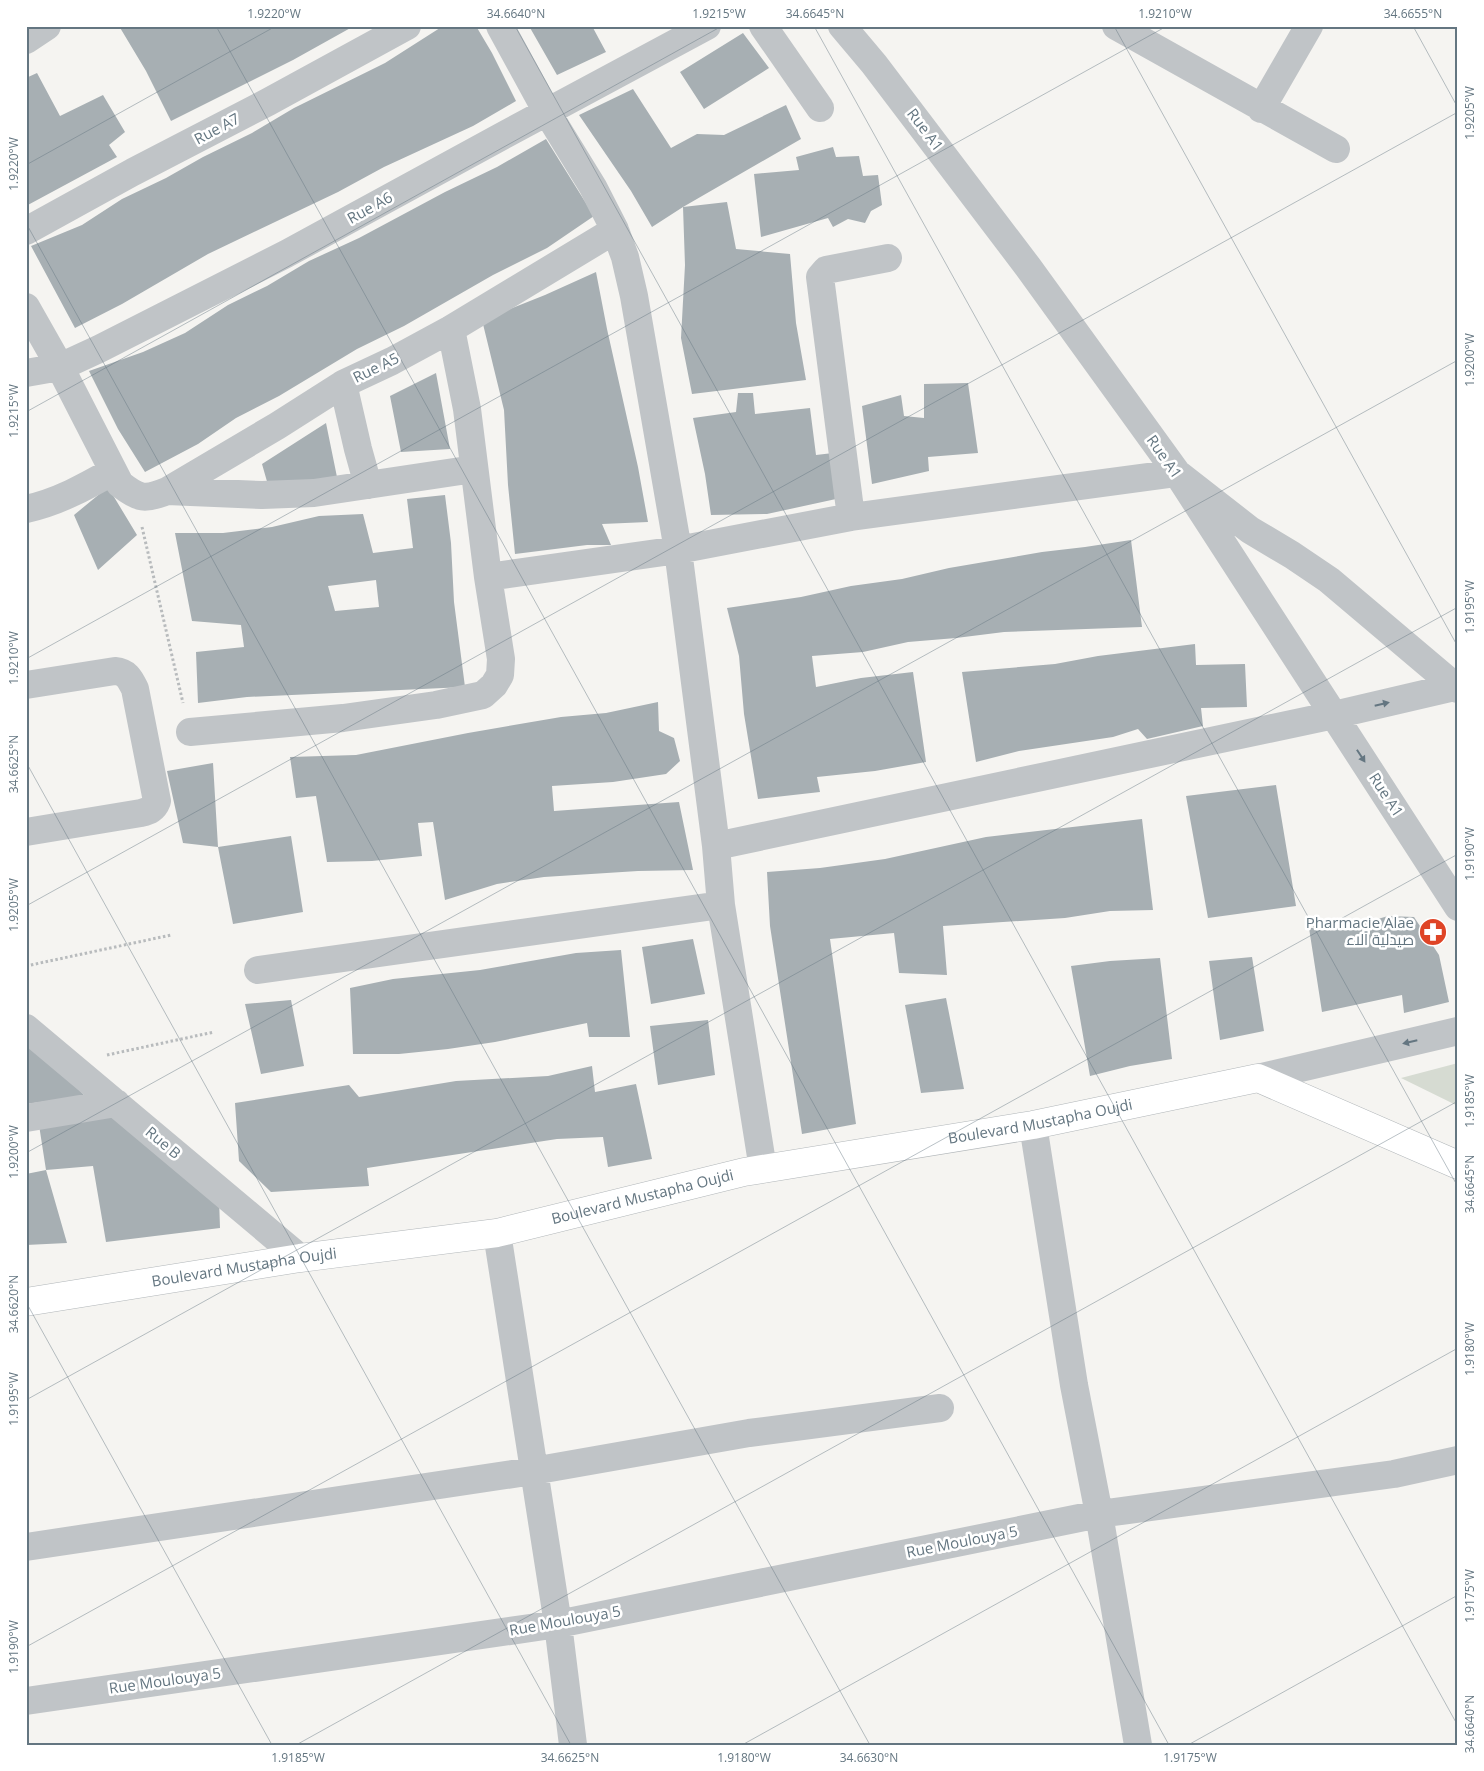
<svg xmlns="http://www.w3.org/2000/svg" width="1484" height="1771" viewBox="0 0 1484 1771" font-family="'Open Sans',Cairo,sans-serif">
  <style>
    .green { fill: #d6dbd2 }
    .building { fill: #a7afb3; fill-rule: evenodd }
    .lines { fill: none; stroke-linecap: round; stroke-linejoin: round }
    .major-casing { stroke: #b1b6b9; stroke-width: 29 }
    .path { stroke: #b8bbbd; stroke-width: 3; stroke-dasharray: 2.5 2.5; stroke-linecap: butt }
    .minor { stroke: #c0c4c7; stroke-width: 28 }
    .major { stroke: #fff; stroke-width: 28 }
    .oneway { fill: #647681 }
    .ticks { fill: none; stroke: #647681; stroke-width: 1; stroke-opacity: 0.45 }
    .labels { text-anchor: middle; stroke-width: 5; stroke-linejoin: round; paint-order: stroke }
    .street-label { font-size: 15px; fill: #647681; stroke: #fff }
    .poi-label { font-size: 15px; fill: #647681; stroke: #fff; text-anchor: end }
    .neatline { fill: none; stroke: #647681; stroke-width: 2 }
    .ticks-label { font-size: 12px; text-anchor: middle; fill: #647681 }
  </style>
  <rect width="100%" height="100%" fill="#f5f4f1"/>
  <path class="green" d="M1458 1063V1106L1401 1078Z"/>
  <path class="building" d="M119 26H354L293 60 171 121 146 71Z
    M443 26H476L492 53 516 101 473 126 384 167 338 192 208 254 122 304 75 328 31 246 82 225 122 199 166 178 203 157 252 133 294 108 385 63Z
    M529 26H592L606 52 557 75Z
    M743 33 769 68 704 109 680 72Z
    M37 73 60 116 103 95 125 132 109 145 117 157 26 206V78Z
    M633 89 671 148 697 134 724 135 786 105 801 139 683 207 727 202 736 249 790 254 796 323 806 380 692 394 681 338 685 265 683 207 652 227 631 191 579 115Z
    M546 139 594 216 547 248 493 275 404 326 357 349 279 396 236 418 198 444 145 472 118 429 89 371 143 352 185 333 228 305 267 286 309 261 359 238 445 192 497 167Z
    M833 147 836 157 859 156 863 176 878 175 882 205 871 211 865 223 848 219 833 227 828 218 761 237 754 174 799 170 796 157Z
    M596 272 607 329 638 467 648 522 602 524 611 545H587L515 554 508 485 504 410 482 320 545 295Z
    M436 373 450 449 401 452 390 396Z
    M968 383 978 453 928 457 929 471 872 484 862 406 901 395 904 416 924 418V384Z
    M738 393H753L755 414 810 408 816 455 833 453 836 499 767 514 711 515 705 474 693 418 736 412Z
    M326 423 337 477 268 485 262 464Z
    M108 487 137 535 98 570 74 515Z
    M445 495 451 543 454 602 465 687 247 697 198 703 196 652 244 647 241 625 192 621 175 533H223L272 527 319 516 363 514 373 553 413 548 407 499ZM376 580 379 607 335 611 328 586Z
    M1131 540 1142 627 1004 632 956 638 908 642 863 652 812 656 816 687 861 678 913 672 926 762 875 771 817 777 820 792 758 799 744 714 739 656 727 608 801 597 851 586 902 579 949 568 1042 552 1085 547Z
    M1195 644 1196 665 1245 664 1247 707 1201 708 1203 726 1147 739 1138 729 1113 737 1019 751 976 762 962 672 1055 664 1098 656Z
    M658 702 659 731 674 738 680 761 666 774 613 782 552 786 554 811 679 802 693 870 638 871 544 877 497 884 445 900 433 822 418 823 422 856 372 861 327 862 316 796 296 798 290 757 356 755 468 733 561 717 606 713Z
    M213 763 218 847 183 843 167 771Z
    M1276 785 1296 906 1208 918 1186 796Z
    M1142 819 1153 910 1110 911 1065 918 943 926 947 975 899 973 894 933 830 939 856 1124 802 1134 770 926 767 872 820 868 885 859 986 837Z
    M291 836 303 912 233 924 218 847Z
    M1388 916 1414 917 1439 955 1449 1002 1404 1013 1402 995 1322 1012 1309 928H1348Z
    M693 939 705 994 651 1004 642 947Z
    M621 950 630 1037H589L587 1023 495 1042 448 1049 399 1054H353L350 988 393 979 480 970 576 953Z
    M1252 957 1264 1031 1220 1040 1209 961Z
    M1160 958 1172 1059 1130 1066 1090 1076 1071 966 1110 961Z
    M946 998 964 1089 921 1093 905 1005Z
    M291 1000 304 1066 261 1074 245 1004Z
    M708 1020 715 1075 658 1085 650 1026Z
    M26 1039 40 1049 85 1096 26 1104Z
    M592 1066 595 1092 636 1084 652 1159 608 1167 603 1137 557 1139 367 1168 369 1186 271 1192 239 1161 235 1103 349 1085 359 1097 456 1081 548 1076Z
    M116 1110 219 1198 220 1228 106 1242 93 1166 46 1170 39 1125Z
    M46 1170 67 1243 26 1245V1174Z"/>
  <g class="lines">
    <defs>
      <g id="major">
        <path id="s1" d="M26 1302 300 1258 497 1233 744 1172 1033 1125 1258 1078 1458 1165"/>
      </g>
    </defs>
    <use href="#major" class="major-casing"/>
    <path class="path" d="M142 527 183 703
      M26 966 171 935
      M107 1055 214 1032"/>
    <path class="minor" d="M500 26 547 112 593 187 615 230 625 257 634 296 678 550 716 846 721 905 763 1169
      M763 26 820 108
      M842 26 874 64 1028 267 1177 473 1458 907
      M1116 26 1336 149
      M26 40 47 26
      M1261 109 1309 26
      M26 231 133 172 268 102 407 26
      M26 307 60 367 120 484C139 499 145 500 167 491L277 426 343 384 392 361 451 329 615 230
      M26 373 60 367 99 349 286 254 506 134 707 26
      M343 384 358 449 368 485
      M167 491 262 495 314 493 474 469
      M26 509C58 502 85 487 113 471
      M851 517 820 277 826 270 888 258
      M488 577 678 550 851 517 1177 473 1250 530 1292 555 1329 580 1458 689
      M26 685 115 671C127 672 130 679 135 689L157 801C154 809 149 811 141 813L26 832
      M190 732 343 718 436 705 483 695 494 685 500 675 501 659 488 577 467 409 451 329
      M716 846 1334 715 1454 687
      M258 970 721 905
      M26 1028 300 1258
      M1258 1078 1458 1031
      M26 1118 116 1103
      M1033 1125 1074 1385 1099 1514 1138 1745
      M497 1233 558 1624 573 1745
      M26 1547 533 1471 749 1433 940 1408
      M26 1701 558 1624 1099 1514 1394 1474 1458 1460"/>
    <use href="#major" class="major"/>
  </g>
  <defs><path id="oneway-solid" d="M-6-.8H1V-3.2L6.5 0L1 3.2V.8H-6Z" transform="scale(1.25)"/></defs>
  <g class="oneway">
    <use href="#oneway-solid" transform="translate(1382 704) rotate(-13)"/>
    <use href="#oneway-solid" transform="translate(1361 756) rotate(57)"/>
    <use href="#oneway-solid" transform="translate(1410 1042) rotate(167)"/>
  </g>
  <path class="ticks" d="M216 26 1169 1745M515 26 1458 1726M814 26 1458 1187M1114 26 1458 647M1413 26 1458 108M26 165 276 26M26 223 870 1745M26 412 722 26M26 659 1167 26M26 762 571 1745M26 906 1458 112M26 1153 1458 360M26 1302 272 1745M26 1400 1458 607M26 1647 1458 854M296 1745 1458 1101M742 1745 1458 1348M1188 1745 1458 1595"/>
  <defs>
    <symbol id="pharmacy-disc" viewBox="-11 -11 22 22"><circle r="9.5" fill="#df4426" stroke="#fff"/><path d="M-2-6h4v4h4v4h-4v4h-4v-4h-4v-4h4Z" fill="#fff"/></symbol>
  </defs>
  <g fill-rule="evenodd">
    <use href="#pharmacy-disc" x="1417" y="916" width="32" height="32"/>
  </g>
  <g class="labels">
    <g class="street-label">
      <text transform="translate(217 129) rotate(-28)" y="5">Rue A7</text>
      <text transform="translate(925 130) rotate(53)" y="5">Rue A1</text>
      <text transform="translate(370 208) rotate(-29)" y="5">Rue A6</text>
      <text transform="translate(376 368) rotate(-26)" y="5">Rue A5</text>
      <text transform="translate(1164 457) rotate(55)" y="5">Rue A1</text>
      <text transform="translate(1386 795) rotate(57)" y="5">Rue A1</text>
      <text dy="5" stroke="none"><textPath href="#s1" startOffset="1031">Boulevard Mustapha Oujdi</textPath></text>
      <text transform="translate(163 1143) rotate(40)" y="5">Rue B</text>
      <text dy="5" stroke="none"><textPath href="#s1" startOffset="626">Boulevard Mustapha Oujdi</textPath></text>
      <text dy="5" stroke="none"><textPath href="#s1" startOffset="221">Boulevard Mustapha Oujdi</textPath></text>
      <text transform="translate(962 1542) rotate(-11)" y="5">Rue Moulouya 5</text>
      <text transform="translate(565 1621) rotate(-10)" y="5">Rue Moulouya 5</text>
      <text transform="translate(165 1681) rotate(-8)" y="5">Rue Moulouya 5</text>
    </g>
    <g class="poi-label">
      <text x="1414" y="928">Pharmacie Alae<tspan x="1414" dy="17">صيدلية اًلاء</tspan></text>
    </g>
  </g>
  <rect width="1484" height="1771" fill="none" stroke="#ffffff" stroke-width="55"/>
  <rect x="28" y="28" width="1428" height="1716" class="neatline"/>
  <g class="ticks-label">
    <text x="274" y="18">1.9220°W</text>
    <text x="516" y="18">34.6640°N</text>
    <text x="719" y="18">1.9215°W</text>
    <text x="815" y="18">34.6645°N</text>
    <text x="1165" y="18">1.9210°W</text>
    <text x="1413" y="18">34.6655°N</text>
    <text transform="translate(1470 113) rotate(-90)" y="4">1.9205°W</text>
    <text transform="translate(14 164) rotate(-90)" y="4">1.9220°W</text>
    <text transform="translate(1470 360) rotate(-90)" y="4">1.9200°W</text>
    <text transform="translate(14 411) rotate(-90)" y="4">1.9215°W</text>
    <text transform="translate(1470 607) rotate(-90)" y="4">1.9195°W</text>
    <text transform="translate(14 658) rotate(-90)" y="4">1.9210°W</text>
    <text transform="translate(14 764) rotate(-90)" y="4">34.6625°N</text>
    <text transform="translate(1470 854) rotate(-90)" y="4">1.9190°W</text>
    <text transform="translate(14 905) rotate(-90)" y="4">1.9205°W</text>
    <text transform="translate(1470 1101) rotate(-90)" y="4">1.9185°W</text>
    <text transform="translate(14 1152) rotate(-90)" y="4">1.9200°W</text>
    <text transform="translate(1470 1184) rotate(-90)" y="4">34.6645°N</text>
    <text transform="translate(14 1304) rotate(-90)" y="4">34.6620°N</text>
    <text transform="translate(1470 1349) rotate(-90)" y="4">1.9180°W</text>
    <text transform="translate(14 1399) rotate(-90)" y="4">1.9195°W</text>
    <text transform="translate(1470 1596) rotate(-90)" y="4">1.9175°W</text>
    <text transform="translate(14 1647) rotate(-90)" y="4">1.9190°W</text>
    <text transform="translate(1470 1724) rotate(-90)" y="4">34.6640°N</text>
    <text x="298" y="1762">1.9185°W</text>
    <text x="570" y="1762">34.6625°N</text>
    <text x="744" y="1762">1.9180°W</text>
    <text x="869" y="1762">34.6630°N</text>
    <text x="1190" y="1762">1.9175°W</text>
  </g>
</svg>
